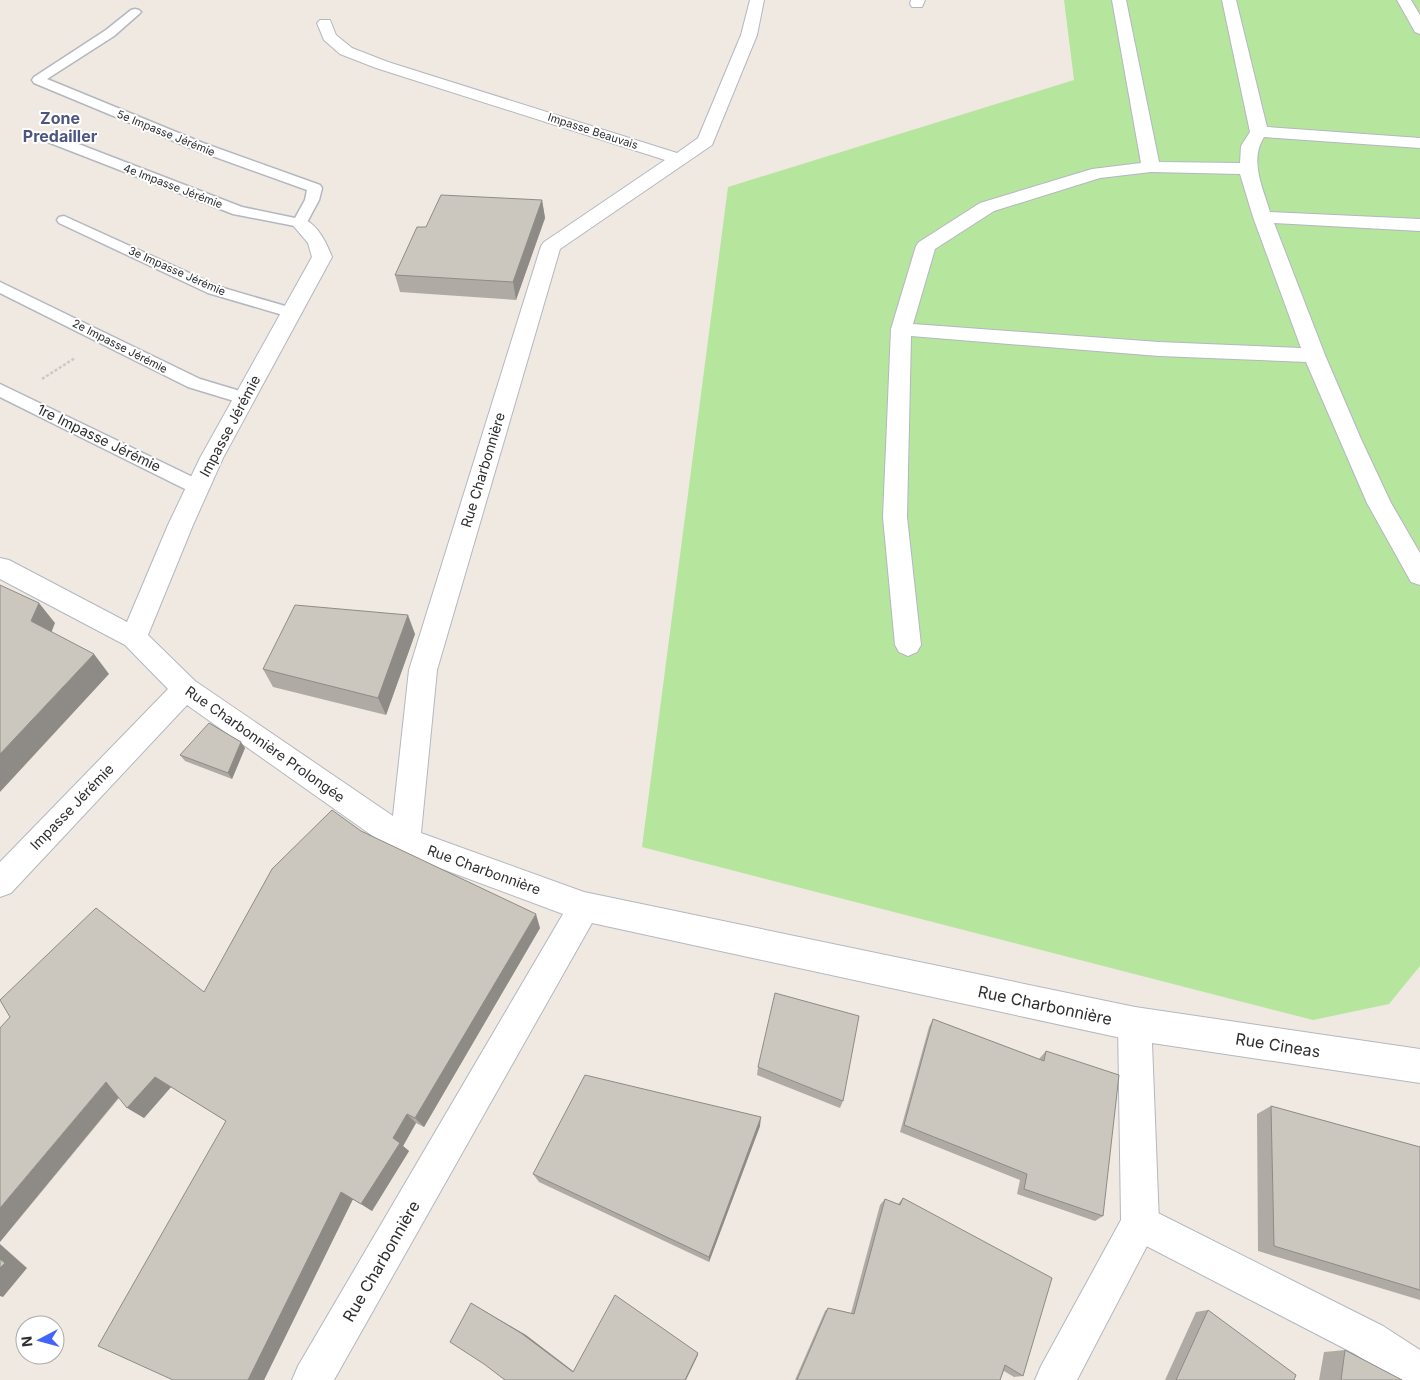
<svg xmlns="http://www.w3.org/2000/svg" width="1420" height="1380" viewBox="0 0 1420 1380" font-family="Inter,sans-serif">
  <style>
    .green { fill: #b6e59e }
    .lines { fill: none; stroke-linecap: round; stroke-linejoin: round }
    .lane-casing { stroke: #b4b7c1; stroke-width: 3 }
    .street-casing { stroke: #b4b7c1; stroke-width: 2 }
    .secondary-casing { stroke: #b4b7c1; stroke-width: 2 }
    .path { stroke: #c9c9c9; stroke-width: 2.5; stroke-dasharray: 3 2; stroke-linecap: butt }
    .lane { fill: #fff; fill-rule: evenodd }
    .street { fill: #fff; fill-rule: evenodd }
    .secondary { fill: #fff; fill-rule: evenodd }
    .wall { fill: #afaba4 }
    .shaded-wall { fill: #8e8b86 }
    .building { fill: #cbc7bf; stroke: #8e8b86 }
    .labels { text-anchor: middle; stroke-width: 4; stroke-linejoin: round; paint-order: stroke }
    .far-street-label { font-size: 11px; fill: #2e2e2e; stroke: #fff }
    .street-label { font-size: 14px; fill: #2e2e2e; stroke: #fff }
    .far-district-label { font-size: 16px; font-weight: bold; fill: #4d5680; stroke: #fff }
    .near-street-label { font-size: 16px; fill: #2e2e2e; stroke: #fff }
  </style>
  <rect width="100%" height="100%" fill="#efe9e1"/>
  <path class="green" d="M1064 0H1420V966L1389 1004 1313 1020 642 847 728 187 1074 80Z"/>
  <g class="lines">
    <defs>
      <path id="lane" d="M135 9 139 10 141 12 139 14 114 36 47 79 203 143 320 185 322 188 319 200 305 226 300 227 233 214 45 141 43 138 45 135H55L242 207 295 218 305 200 307 190 193 149 34 83 32 80 34 77 106 30 131 10Z
        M64 216 220 287 299 310 301 313 299 316 293 318 208 293 59 223 57 220 59 217Z
        M0 282 200 379 250 394 253 398 250 402 244 404 188 387 0 293Z
        M0 384 203 482 206 487 203 492 197 494 191 492 0 397Z"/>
      <path id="street" d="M750 0H764L757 35 712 145 560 249 437 670 421 833 584 892 1135 1007 1147 1012 1152 1024 1147 1036 1135 1041 592 923 334 1380H292L298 1366 563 914 394 851 187 705 11 893 0 897V862L168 689 125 645 0 579V558L9 560 127 622 168 525 200 458 312 257 308 243 291 223 293 219C313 214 326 241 332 257L223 458 193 525 148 635 195 681 393 816 409 670 541 246 544 242 665 160 376 68 340 54 324 40 317 23 320 20H330L336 35 352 48 388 62 677 153 698 138 741 35Z
        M911 0H925L922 7H912L910 4Z
        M1112 0H1126L1159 162 1240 163 1241 146 1250 132 1222 0H1236L1267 127 1420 138V148L1264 137C1249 161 1263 188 1270 212L1420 219V231L1274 223 1325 355 1361 439 1391 503 1420 553V585L1411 582 1367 503 1306 362 1159 356 911 336 907 517 921 645 917 652 908 656 899 652 895 645 883 517 891 329 916 246 919 242 980 203 1092 169 1141 163ZM1151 172 1240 174 1253 217 1301 348 1159 342 913 324 935 249 994 211 1100 178Z
        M1397 0H1411L1420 15V34L1415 32Z
        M1140 1204 1383 1326 1420 1350V1380H1395L1355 1354 1127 1236 1121 1223 1127 1210Z"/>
      <path id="secondary" d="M1135 1007 1420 1049V1083L1152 1043 1159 1223 1077 1380H1035L1041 1366 1121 1220 1118 1024 1123 1012Z"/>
    </defs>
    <use href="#lane" class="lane-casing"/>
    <use href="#street" class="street-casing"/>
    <use href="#secondary" class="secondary-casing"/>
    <path class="path" d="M42 379 75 358"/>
    <use href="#lane" class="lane"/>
    <use href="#street" class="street"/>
    <use href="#secondary" class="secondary"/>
  </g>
  <path class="wall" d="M542 200 545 218 516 300 400 292 395 275 426 227Z
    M415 634 386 715 273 687 263 669Z
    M245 748 232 779 185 761 180 755Z
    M361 831 540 928 424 1127 416 1123 403 1146 409 1151 372 1211 353 1199 264 1380H173L226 1121 171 1087 144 1118 119 1098 0 1242 204 992Z
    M933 1019 1039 1059 1046 1051 1103 1216 1095 1221 1017 1194 1020 1180 900 1132 929 1027Z
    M758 1067 843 1101 840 1108 757 1075Z
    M1271 1106 1420 1147V1300L1258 1251 1257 1114Z
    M760 1126 709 1262 539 1182 533 1174Z
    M903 1198 1023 1376 1014 1377 1004 1371 1000 1380H795L825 1311 828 1308 851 1313 880 1205 885 1199 898 1204Z
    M1208 1310 1294 1380H1165L1196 1312Z
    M1345 1350 1402 1380H1319L1324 1352Z"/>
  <path class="shaded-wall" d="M542 200 545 218 516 300 513 282Z
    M39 603 55 623 48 641 31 621Z
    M408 615 415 634 386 715 378 698Z
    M94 654 109 674 0 792V754Z
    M241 742 245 748 232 779 228 773Z
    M536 914 540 928 424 1127 415 1118Z
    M155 1077 171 1087 144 1118 127 1108Z
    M106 1082 123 1092 0 1242V1208Z
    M407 1114 416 1123 403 1146 409 1151 372 1211 361 1204 393 1138Z
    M761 1117 760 1126 709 1262V1257Z
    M341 1192 353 1199 264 1380H248Z
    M0 1244 27 1268 3 1297 0 1296Z
    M471 1303 526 1335 577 1374 573 1372Z
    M698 1353V1355L686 1380H685Z"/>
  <path class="building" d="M441 195 542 200 513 282 395 275 417 227H426Z
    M0 585 39 603 31 621 94 654 0 754Z
    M295 605 408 615 378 698 263 669Z
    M209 723 241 742 228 773 180 755Z
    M332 810 361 831 536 914 415 1118 407 1114 393 1138 400 1143 361 1204 341 1192 248 1380H173L98 1346 226 1121 155 1077 127 1108 106 1082 0 1208V1028L10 1017 0 1000 96 908 204 992 272 869Z
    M775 993 859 1016 843 1101 758 1067Z
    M933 1019 1044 1061 1046 1051 1119 1075 1103 1216 1024 1189 1027 1174 904 1125Z
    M585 1075 761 1117 709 1257 533 1174Z
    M1271 1106 1420 1147V1290L1274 1246Z
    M903 1198 1052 1278 1023 1376 1005 1365 1000 1380H797L828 1308 854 1314 885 1199 900 1205Z
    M0 1259 5 1263 0 1268Z
    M615 1295 698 1353 685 1380H505L484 1364 450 1342 471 1303 521 1333 573 1372Z
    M1208 1310 1296 1375 1294 1380H1176Z
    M1345 1350 1402 1380H1341Z"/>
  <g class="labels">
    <g class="far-street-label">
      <text transform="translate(593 131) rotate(18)" y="4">Impasse Beauvais</text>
      <text transform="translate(166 133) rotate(22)" y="4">5e Impasse Jérémie</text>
      <text transform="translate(173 186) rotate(21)" y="4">4e Impasse Jérémie</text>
      <text transform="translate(177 271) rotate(24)" y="4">3e Impasse Jérémie</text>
      <text transform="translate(120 346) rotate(27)" y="4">2e Impasse Jérémie</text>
    </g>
    <g class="street-label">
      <text transform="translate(230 426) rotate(-62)" y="5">Impasse Jérémie</text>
      <text transform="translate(99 438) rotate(26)" y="5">1re Impasse Jérémie</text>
      <text transform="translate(483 470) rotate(-73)" y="5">Rue Charbonnière</text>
      <text transform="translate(265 744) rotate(35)" y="5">Rue Charbonnière Prolongée</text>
      <text transform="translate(72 807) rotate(-46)" y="5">Impasse Jérémie</text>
      <text transform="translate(484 870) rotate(20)" y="5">Rue Charbonnière</text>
    </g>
    <g class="far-district-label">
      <text x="60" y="124">Zone<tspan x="60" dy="18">Predailler</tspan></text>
    </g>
    <g class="near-street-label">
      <text transform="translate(1045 1005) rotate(12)" y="6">Rue Charbonnière</text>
      <text transform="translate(1278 1045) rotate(9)" y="6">Rue Cineas</text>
      <text transform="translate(381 1261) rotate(-60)" y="6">Rue Charbonnière</text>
    </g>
  </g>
  <g transform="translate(40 1340) rotate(264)"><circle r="24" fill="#ffffff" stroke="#ababab"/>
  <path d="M0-4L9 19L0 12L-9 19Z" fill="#4264fb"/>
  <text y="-8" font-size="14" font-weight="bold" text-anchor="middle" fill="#2e2e2e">N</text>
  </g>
</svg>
